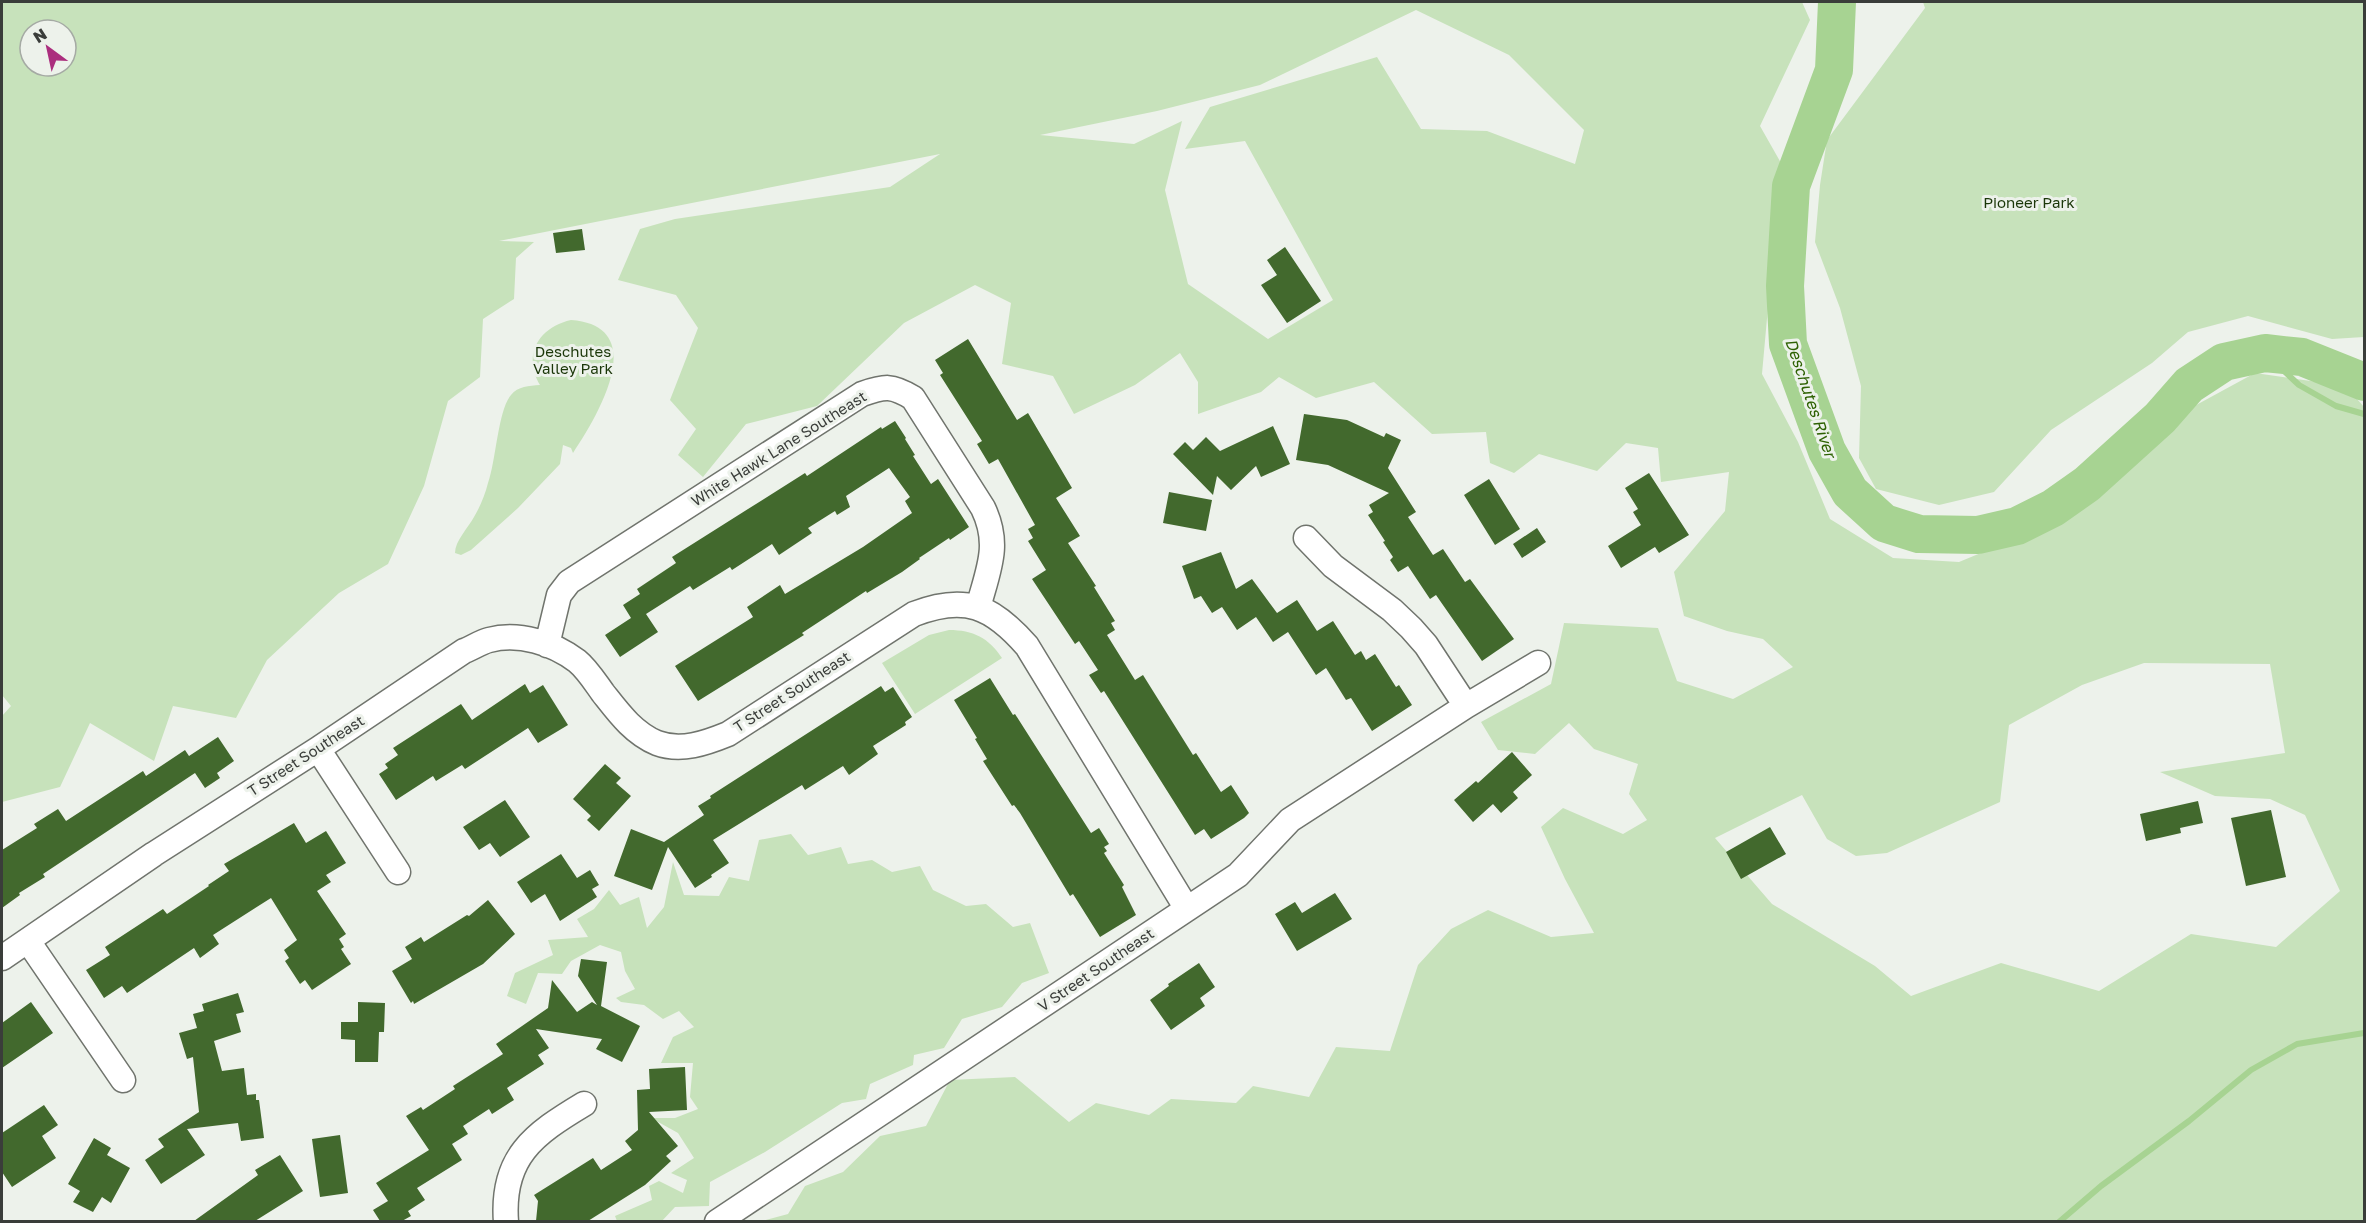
<svg xmlns="http://www.w3.org/2000/svg" width="2366" height="1223" viewBox="0 0 2366 1223" font-family="'Golos Text',sans-serif">
  <style>
    .green { fill: #c7e2bb; fill-rule: evenodd }
    .lines { fill: none; stroke-linecap: round; stroke-linejoin: round }
    .stream { stroke: #a7d392; stroke-width: 6 }
    .river { stroke: #a7d392; stroke-width: 38 }
    .building { fill: #42692d }
    .minor-casing { stroke: #70746d; stroke-width: 27 }
    .minor { stroke: #fff; stroke-width: 24 }
    .labels { text-anchor: middle; stroke-width: 6; stroke-linejoin: round; paint-order: stroke }
    .park-label { font-size: 15px; fill: #1b3709; stroke: #edf2eb }
    .street-label { font-size: 15px; fill: #3a3d3a; stroke: #edf2eb }
    .water-label { font-size: 16px; font-style: italic; fill: #2e6203; stroke: #edf2eb }
  </style>
  <rect width="100%" height="100%" fill="#edf2eb"/>
  <path class="green" d="M2 2H1802L1810 20 1760 126 1781 163 1762 374 1798 442 1830 519 1893 558 1959 562 2044 527 2140 454 2187 410 2255 373 2346 386 2364 407V1221H762L788 1214 805 1186 843 1172 880 1136 926 1126 950 1080 1015 1077 1069 1122 1096 1103 1149 1115 1171 1099 1236 1103 1253 1086 1309 1097 1336 1047 1390 1051 1418 965 1451 929 1488 910 1551 937 1594 933 1565 879 1541 827 1563 808 1623 834 1647 820 1629 794 1638 764 1594 749 1569 723 1535 754 1498 750 1481 722 1551 684 1564 623 1658 628 1677 681 1733 699 1793 667 1763 639 1727 631 1684 616 1674 572 1725 511 1729 472 1661 482 1658 448 1626 443 1597 471 1539 454 1514 473 1490 463 1486 432 1432 434 1374 382 1316 398 1279 377 1261 392 1198 414V382L1180 353 1135 385 1074 414 1053 376 1002 364 1011 303 975 285 904 323 817 406 746 424 703 477 678 455 696 429 670 400 698 328 676 295 618 280 640 229 675 219 890 187 940 154 499 241 534 242 516 258 514 299 483 319 480 377 448 401 424 486 388 564 339 593 267 660 236 718 173 706 154 761 90 723 60 787 2 802V716L11 706 2 695ZM1416 10 1509 55 1584 130 1575 164 1487 131 1421 129 1377 57 1210 107 1185 149 1245 141 1333 300 1268 339 1188 284 1165 190 1182 121 1134 144 1040 135 1157 111 1260 85ZM30 30H66V66H30ZM2144 663 2270 664 2285 753 2160 772 2215 796 2270 799 2305 815 2340 891 2276 947 2191 934 2099 991 2001 963 1911 996 1875 966 1772 904 1715 838 1802 795 1827 839 1856 856 1887 853 2000 802 2009 725 2082 685Z
    M1923 2H2364V337L2332 339 2248 316 2188 332 2152 363 2051 430 1994 492 1939 505 1876 489 1859 458 1861 386 1840 308 1815 242 1820 185 1827 140 1925 8Z
    M571 320C652 326 597 417 573 453L571 448 563 445 560 464 518 508 471 550 461 555 455 553C455 541 468 528 474 517 480 507 485 495 488 483 496 461 498 410 511 395 518 386 529 386 540 385 522 355 539 327 571 320Z
    M949 630C973 630 989 638 1002 658L915 714 882 663 929 635Z
    M791 834 808 855 841 847 848 864 872 860 892 872 920 866 933 890 966 906 986 904 1013 927 1030 923 1049 973 1022 983 1002 1007 962 1019 944 1048 914 1055 913 1065 870 1084 866 1099 842 1103 765 1152 710 1182 709 1206 675 1207 661 1222 617 1221 615 1216 652 1200 649 1186 659 1181 683 1193 687 1180 671 1173 694 1158 678 1133 651 1118H675L698 1109 690 1097 693 1063H661L673 1037 694 1027 679 1011 663 1019 644 1005 621 1002 616 998 635 989 625 971 621 952 600 945 571 961 562 974 538 973 526 1004 507 996 515 973 553 955 548 940 588 937 577 919 594 909 609 890 620 905 639 897 647 928 664 907 673 862 684 895 719 896 729 877 749 881 759 840Z"/>
  <g class="lines">
    <path class="stream" d="M2265 353 2299 385 2336 406 2364 414
      M2059 1222 2101 1186 2189 1121 2251 1070 2297 1044 2364 1033"/>
    <path class="river" d="M1837 2 1834 70 1791 186 1785 286 1788 344 1827 451 1850 492 1884 523 1919 534 1978 535 2017 526 2053 508 2087 484 2160 418 2189 385 2224 362 2265 353 2302 357 2364 382"/>
  </g>
  <path class="building" d="M582 229 585 250 556 253 553 233Z
    M1285 247 1321 301 1287 323 1261 285 1277 275 1267 260Z
    M968 339 1017 420 1028 413 1072 488 1056 498 1080 536 1068 543 1096 586 1094 587 1115 621 1111 623 1115 630 1107 635 1135 680 1143 675 1193 755 1196 753 1221 792 1231 785 1249 813 1244 818 1211 839 1204 829 1195 835 1104 691 1101 693 1089 675 1098 670 1079 641 1075 644 1032 579 1046 570 1028 541 1033 538 1028 529 1035 525 998 459 989 464 977 444 982 441 940 375 943 373 935 360Z
    M1304 414 1347 420 1384 437 1386 433 1401 440 1388 468 1416 512 1408 517 1433 555 1443 549 1465 582 1470 579 1514 639 1482 661 1436 595 1430 599 1408 566 1398 572 1390 560 1393 557 1383 542 1385 541 1368 515 1373 512 1369 505 1389 493 1328 465 1296 460Z
    M895 421 906 438 905 439 915 455 913 456 931 484 938 479 969 527 950 540 949 538 919 558 920 559 902 572 867 593 866 591 802 633 804 635 698 701 675 666 753 617 747 607 780 585 785 594 863 547 912 513 905 501 910 497 889 468 846 496 850 507 837 515 835 511 808 528 812 533 779 555 772 544 732 570 730 567 693 590 690 586 646 614 658 632 620 657 605 635 631 618 623 605 640 594 637 589 676 563 672 557 805 473 807 476 881 427 882 429Z
    M1273 426 1290 464 1261 477 1256 466 1231 490 1217 476 1213 495 1173 454 1185 442 1193 450 1206 437 1220 451Z
    M1649 473 1689 535 1659 553 1655 547 1621 568 1608 546 1641 525 1633 512 1638 509 1625 488Z
    M1489 479 1520 529 1495 545 1464 495Z
    M1169 492 1212 500 1206 531 1163 523Z
    M1537 528 1546 542 1522 558 1513 544Z
    M1221 552 1236 589 1252 579 1277 613 1297 600 1317 631 1333 621 1355 655 1361 651 1366 660 1375 654 1396 687 1399 685 1412 705 1372 731 1351 698 1346 700 1326 668 1316 675 1288 632 1273 642 1256 617 1237 630 1222 607 1212 613 1201 596 1194 599 1182 566Z
    M990 678 1013 715 1015 714 1091 833 1099 828 1109 844 1104 847 1107 851 1104 853 1124 885 1122 887 1136 915 1100 937 1073 894 1070 896 1020 813 1014 805 1012 806 983 761 987 759 975 739 977 738 954 700Z
    M525 684 530 693 543 685 568 725 538 743 528 728 465 769 462 765 436 781 433 776 396 800 379 774 388 768 385 764 398 755 393 748 461 704 472 720Z
    M881 686 885 692 893 687 912 717 905 722 906 725 873 746 878 754 849 775 843 766 805 790 802 785 713 840 729 863 711 875 712 877 695 888 668 847 652 890 614 876 631 829 664 842 704 815 698 806 711 798 710 796Z
    M218 737 234 761 217 773 220 778 205 788 195 773 43 874 45 877 19 893 20 895 2 908V850L37 828 34 824 58 809 66 821 143 771 146 776 185 750 189 756Z
    M1512 752 1532 775 1513 792 1518 798 1501 813 1493 804 1473 822 1454 800 1476 781 1478 783Z
    M605 764 621 778 616 783 631 796 599 831 587 820 591 816 573 799Z
    M505 800 530 837 500 857 490 843 479 850 463 827Z
    M2198 801 2203 823 2180 828 2181 833 2146 841 2140 814Z
    M2271 810 2286 877 2246 886 2231 818Z
    M294 823 306 843 326 831 346 863 326 875 331 882 317 891 346 934 339 939 344 947 341 949 351 964 312 990 305 980 300 984 285 961 289 958 284 950 297 940 271 898 213 935 219 944 200 958 194 948 127 993 122 986 104 998 86 970 110 955 105 947 163 909 167 914 209 886 208 885 229 871 224 864Z
    M1770 827 1786 854 1741 879 1726 852Z
    M561 854 577 878 590 870 599 885 592 889 597 897 560 921 545 894 531 903 517 882Z
    M1335 893 1352 919 1297 951 1275 914 1295 902 1302 913Z
    M488 900 515 934 483 964 414 1004 413 1001 411 1003 392 971 412 959 405 947 421 937 424 942 467 915 469 916Z
    M581 959 607 962 601 1006 640 1026 622 1062 596 1049 602 1039 536 1029 549 1048 538 1055 544 1064 507 1088 514 1100 492 1114 489 1109 463 1126 468 1134 452 1144 462 1160 417 1188 425 1200 408 1211 411 1216 402 1221H380L373 1210 388 1201 376 1183 429 1150 406 1116 421 1107 423 1110 455 1089 453 1086 503 1054 496 1044 548 1008 552 980 577 1012 592 1002 597 1005 578 976Z
    M1199 963 1215 987 1200 998 1205 1006 1171 1030 1150 1000 1169 986 1168 984Z
    M238 993 244 1012 236 1014 241 1032 214 1041 222 1071 244 1068 247 1095 256 1094V1100H259L264 1138 241 1141 238 1123 187 1129 205 1155 161 1184 145 1160 164 1147 158 1139 199 1112 193 1057 187 1059 179 1033 197 1028 193 1014 204 1011 202 1004Z
    M31 1002 53 1033 2 1068V1023Z
    M358 1002 385 1003 384 1032H379L378 1062H355V1040L341 1039V1022H358Z
    M685 1067 687 1110 649 1112 678 1146 666 1156 671 1161 645 1185 588 1221H536L538 1201 534 1195 593 1158 601 1170 632 1150 625 1141 638 1130 637 1090 650 1089 649 1069Z
    M44 1105 58 1125 42 1136 56 1158 12 1187 2 1172V1133Z
    M340 1135 348 1193 320 1197 312 1139Z
    M94 1138 111 1148 107 1155 130 1168 111 1203 102 1197 93 1212 73 1202 80 1191 68 1184Z
    M280 1155 303 1191 255 1221H194L258 1175 255 1170Z"/>
  <g class="lines">
    <defs>
      <path id="minor" d="M1306 538 1333 566 1392 610 1411 628 1426 645 1466 706
        M547 645 559 595 569 582 862 394C885 386 892 385 913 398L983 508C1001 545 988 570 978 608
        M318 749 398 872
        M28 941 123 1080
        M2 958 154 854 318 749 464 651C472 648 481 642 489 640 519 632 553 643 577 661 587 669 595 682 603 693 618 712 633 733 657 743 681 752 706 743 728 734L914 614C965 594 992 606 1027 646L1187 909
        M506 1222C501 1157 534 1134 584 1104
        M717 1222 1238 875 1290 820 1466 706 1538 663"/>
    </defs>
    <use href="#minor" class="minor-casing"/>
    <use href="#minor" class="minor"/>
  </g>
  <g class="labels">
    <g class="park-label">
      <text x="2029" y="208">Pioneer Park</text>
      <text x="573" y="357">Deschutes<tspan x="573" dy="17">Valley Park</tspan></text>
    </g>
    <g class="street-label">
      <text transform="translate(779 449) rotate(-32)" y="5">White Hawk Lane Southeast</text>
      <text transform="translate(792 692) rotate(-33)" y="5">T Street Southeast</text>
      <text transform="translate(306 756) rotate(-33)" y="5">T Street Southeast</text>
      <text transform="translate(1096 970) rotate(-34)" y="5">V Street Southeast</text>
    </g>
    <g class="water-label">
      <text transform="translate(1811 398) rotate(71)" y="6">Deschutes River</text>
    </g>
  </g>
  <rect width="2366" height="1223" fill="none" stroke="#3a3d3a" stroke-width="6"/>
  <g transform="translate(48 48) rotate(327)"><circle r="28" fill="#edf2eb" stroke="#a5aaa4" stroke-width="1.5"/>
  <path d="M0-4.5L10 22L0 15L-10 22Z" fill="#ab2e7e"/>
  <text y="-9" font-size="16" font-weight="bold" text-anchor="middle" fill="#3a3d3a">N</text>
  </g>
</svg>
